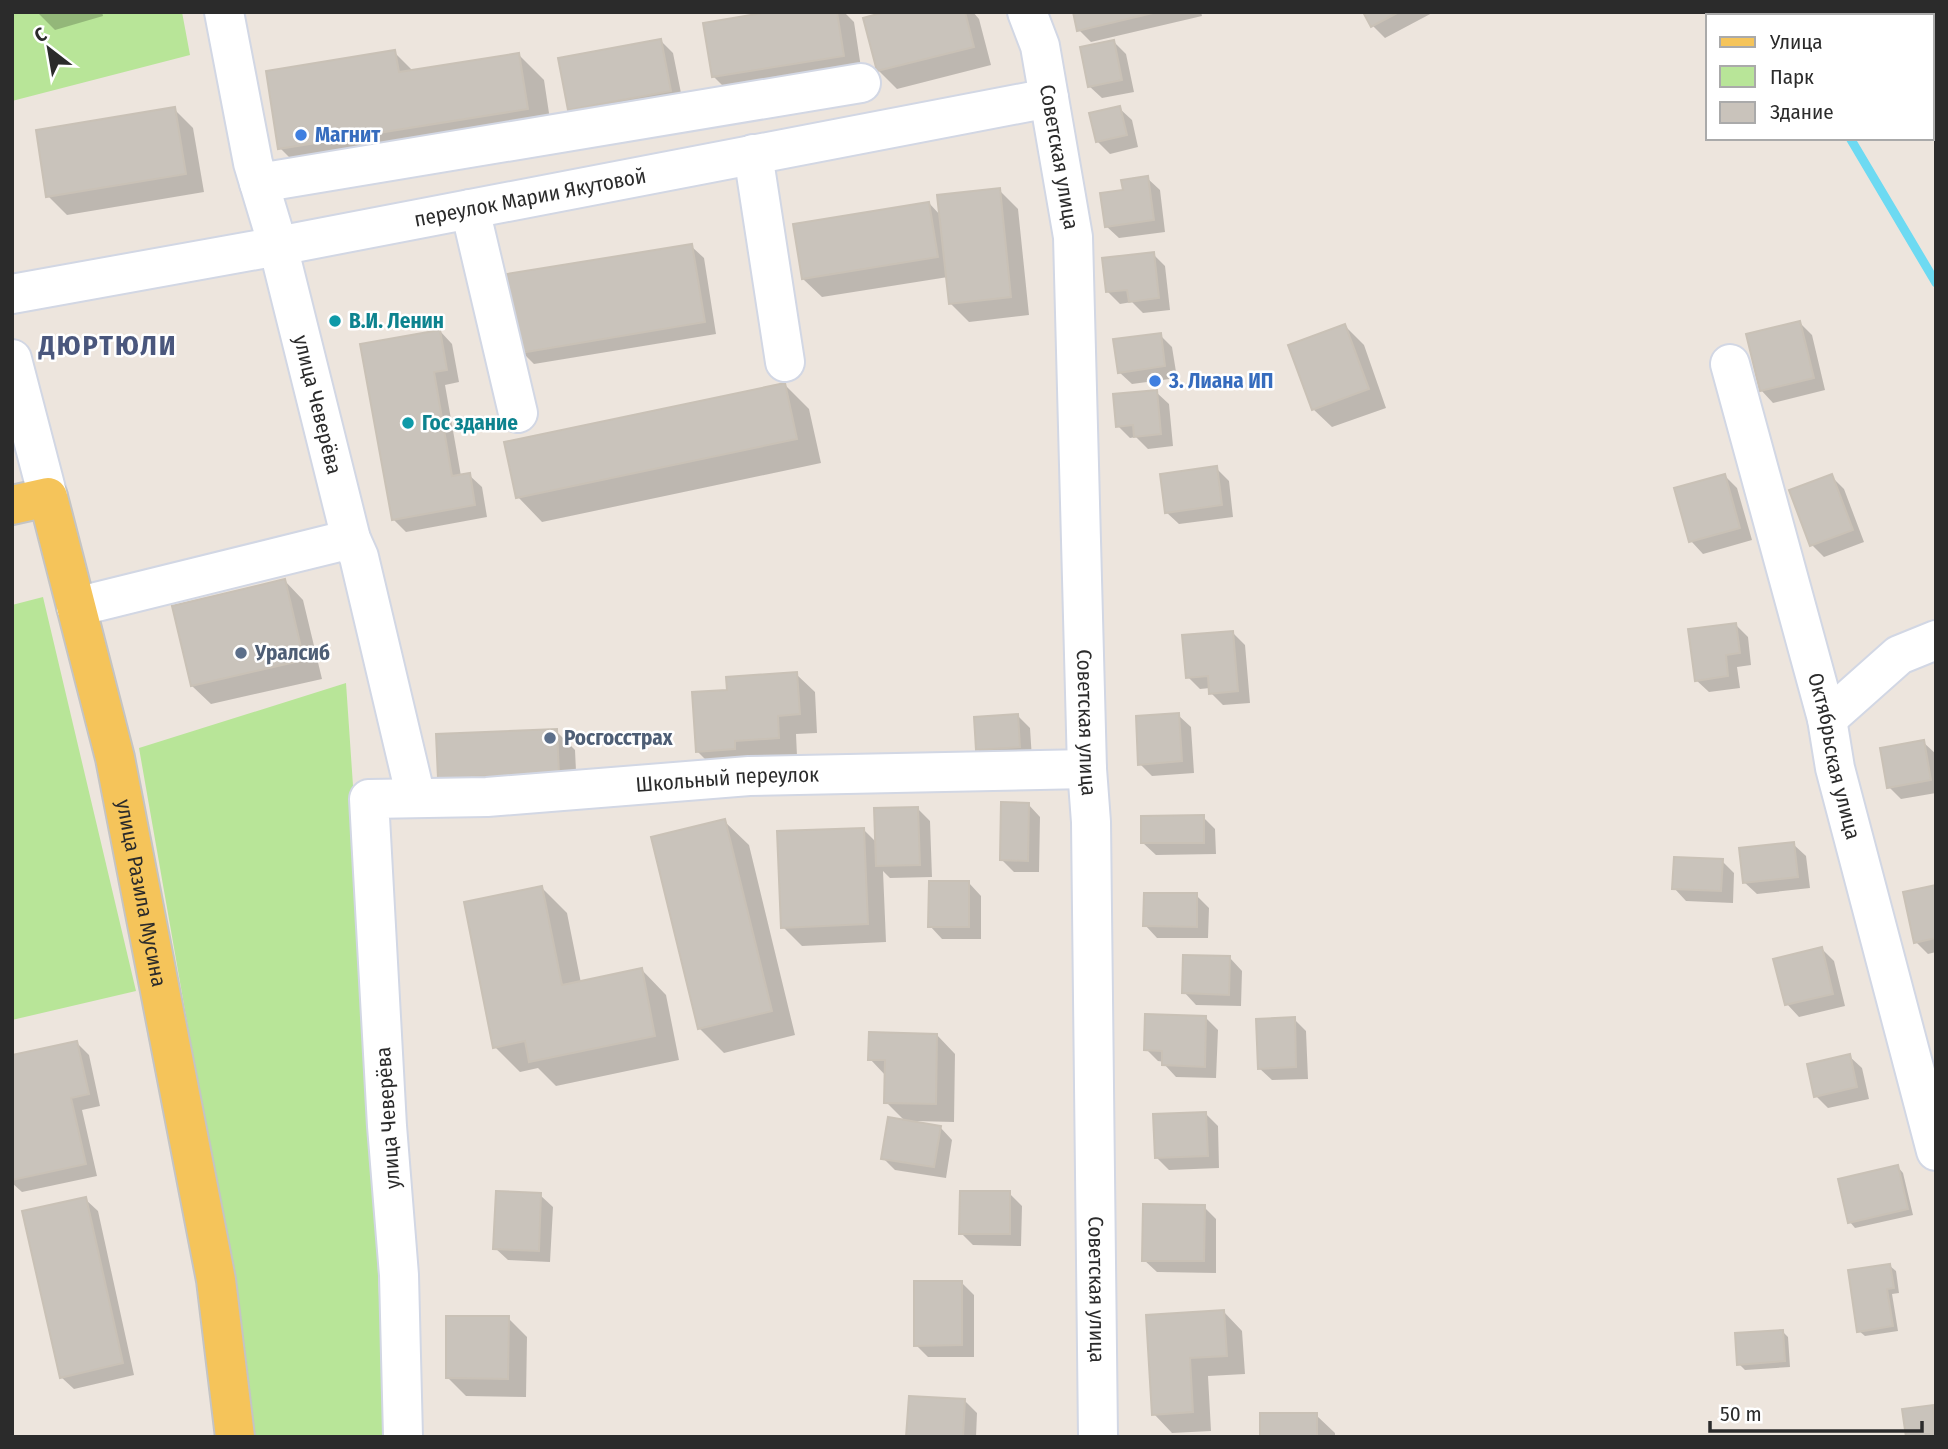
<svg xmlns="http://www.w3.org/2000/svg" width="1948" height="1449" viewBox="0 0 1948 1449" font-family="'Fira Sans Condensed',sans-serif">
  <style>
    .green { fill: #b8e598 }
    .shadow { fill: #0003 }
    .lines { fill: none; stroke-linecap: round; stroke-linejoin: round }
    .stream { stroke: #6ddaf2; stroke-width: 9 }
    .building { fill: #c9c3bb; stroke: #c9c1b6; stroke-width: 2 }
    .minor-casing { stroke: #d2d7e4; stroke-width: 42 }
    .major-casing { stroke: #c4c4c4; stroke-width: 42 }
    .minor { stroke: #fff; stroke-width: 38 }
    .major { stroke: #f5c45a; stroke-width: 38 }
    .shop-dot { fill: #3f7fe0; stroke: #fff; stroke-width: 2.5 }
    .culture-dot { fill: #0f9aa8; stroke: #fff; stroke-width: 2.5 }
    .service-dot { fill: #5c6f8a; stroke: #fff; stroke-width: 2.5 }
    .labels { text-anchor: middle; stroke-width: 5; stroke-linejoin: round; paint-order: stroke }
    .shop-label { font-size: 21px; font-weight: bold; fill: #366cbe; stroke: #fff; text-anchor: start }
    .street-label { font-size: 21px; fill: #2b2b2b; stroke: #fff }
    .culture-label { font-size: 21px; font-weight: bold; fill: #0d838f; stroke: #fff; text-anchor: start }
    .service-label { font-size: 21px; font-weight: bold; fill: #4e5e75; stroke: #fff; text-anchor: start }
    .district-label { font-size: 28px; font-weight: bold; letter-spacing: 2px; fill: #4a577d; stroke: #fff }
  </style>
  <rect width="100%" height="100%" fill="#ede5dd"/>
  <path class="green" d="M12 12H182L190 55 12 101Z
    M43 597 136 991 12 1020V605Z
    M346 683 364 947 385 1437H250L221 1216 139 748Z"/>
  <path class="shadow" d="M37 12H102L103 16 55 30Z
    M779 12H844L854 22 862 74 732 95 713 76Z
    M913 12H973L979 19 991 65 897 89 878 70Z
    M1074 12H1201L1202 16 1091 42 1079 30Z
    M1365 12H1434L1385 38 1373 26Z
    M661 41 673 53 683 103 582 122 570 110Z
    M1114 42 1126 54 1134 92 1102 98 1089 86Z
    M394 52 414 72 519 55 544 80 552 133 305 173 280 148Z
    M1119 108 1132 120 1138 147 1110 154 1097 141Z
    M174 109 193 128 204 192 67 215 48 196Z
    M1147 178 1160 190 1165 232 1119 238 1106 226 1125 192Z
    M999 190 1018 209 1029 315 969 322 950 303 948 277 822 297 803 279 929 203 941 216Z
    M691 246 704 258 716 334 534 364 522 352Z
    M1153 254 1165 266 1170 310 1143 313 1132 302 1120 304 1107 291Z
    M1800 323 1812 335 1825 390 1773 403 1761 390Z
    M1345 326 1364 345 1386 408 1332 427 1313 409Z
    M440 331 452 344 459 382 445 385 461 476 469 475 482 487 487 517 406 532 393 519Z
    M1160 335 1172 347 1177 378 1132 384 1119 372Z
    M785 385 809 409 821 463 542 522 518 497Z
    M1156 392 1169 404 1173 446 1148 449 1136 437 1130 438 1118 426Z
    M1216 468 1229 481 1233 517 1179 524 1166 512Z
    M1725 476 1737 488 1752 540 1703 554 1691 541Z
    M1831 476 1844 489 1864 542 1824 557 1812 545Z
    M285 581 303 600 322 679 211 704 192 686Z
    M1736 625 1748 637 1751 665 1737 667 1740 688 1709 692 1696 680Z
    M1233 633 1245 645 1250 703 1223 705 1211 693 1210 688 1200 689 1188 677Z
    M796 674 815 692 817 733 796 734 797 756 716 770 697 751 729 692Z
    M1178 715 1191 727 1194 773 1152 776 1140 764Z
    M1018 716 1030 728 1032 759 990 761 977 749Z
    M556 731 575 750 577 792 458 796 440 777Z
    M1923 742 1936 754V793L1901 799 1889 787Z
    M1028 804 1040 817 1039 872H1014L1002 860Z
    M918 809 930 821 932 877 890 878 883 871 886 942 802 946 783 927 864 830 877 843Z
    M1203 817 1215 829 1216 854 1156 855 1143 843Z
    M724 821 749 845 795 1035 724 1053 699 1028Z
    M1793 844 1806 856 1810 888 1757 894 1744 882Z
    M1722 861 1734 873 1733 903 1686 901 1674 888Z
    M969 883 981 896V939H942L930 926Z
    M1936 887V952L1928 954 1916 942Z
    M542 888 567 913 581 983 642 970 666 995 679 1060 556 1086 538 1068 520 1072 495 1047Z
    M1196 895 1209 908 1208 938H1157L1145 925Z
    M1822 949 1834 961 1845 1006 1799 1017 1787 1004Z
    M1230 958 1242 971 1241 1006 1196 1005 1184 992Z
    M1206 1018 1218 1030 1216 1078 1176 1077 1164 1064V1062L1158 1061 1146 1049Z
    M1294 1019 1306 1031 1308 1079 1272 1080 1259 1068Z
    M937 1035 955 1054 954 1122 915 1121V1123L940 1127 952 1140 946 1178 895 1170 883 1158 906 1122 886 1102V1076L870 1059Z
    M77 1043 89 1055 100 1106 82 1110 97 1176 22 1192 12 1183V1108Z
    M1849 1056 1862 1068 1869 1099 1828 1108 1816 1096Z
    M1206 1114 1218 1126 1219 1168 1169 1170 1156 1157Z
    M1898 1167 1903 1173 1913 1215 1855 1228 1850 1222Z
    M1009 1193 1022 1206 1021 1246 973 1245 961 1233Z
    M540 1195 553 1207 550 1262 508 1260 495 1248Z
    M85 1199 98 1211 134 1375 74 1389 61 1377Z
    M1204 1207 1216 1219V1273L1157 1272 1144 1260Z
    M1890 1266 1896 1271 1899 1293 1892 1294 1898 1331 1865 1336 1859 1331Z
    M962 1283 974 1295V1357H928L916 1345Z
    M1224 1312 1242 1331 1245 1374 1208 1376 1211 1431 1172 1433 1154 1414 1148 1317Z
    M508 1318 527 1337 526 1397 466 1396 447 1377Z
    M1782 1331 1788 1337 1790 1367 1745 1370 1739 1364Z
    M964 1400 977 1413 976 1437H908Z
    M1932 1407 1936 1410V1437Z
    M1316 1415 1335 1433V1437H1261Z"/>
  <g class="lines">
    <path class="stream" d="M1787 12 1789 16
      M1850 138 1936 283"/>
  </g>
  <path class="building" d="M768 12H837L844 56 712 77 703 23Z
    M885 12H965L974 47 877 71 863 18Z
    M1073 12H1157L1077 31Z
    M1363 12H1399L1371 27Z
    M661 39 671 91 568 110 558 58Z
    M1114 40 1122 80 1088 87 1080 47Z
    M395 50 399 72 519 53 528 109 278 149 266 71Z
    M1120 106 1127 135 1096 142 1089 113Z
    M175 107 186 174 46 197 36 130Z
    M1148 176 1154 220 1105 227 1100 193 1123 190 1121 180Z
    M1000 188 1011 297 949 304 937 195Z
    M929 202 938 257 802 279 793 224Z
    M692 244 705 322 520 353 507 274Z
    M1154 252 1159 298 1129 302 1127 290 1106 292 1102 258Z
    M1800 321 1814 378 1760 391 1746 334Z
    M1345 324 1369 389 1312 410 1288 345Z
    M440 330 447 370 434 372 452 476 470 473 475 505 392 520 360 344Z
    M1161 333 1165 366 1118 373 1113 339Z
    M785 383 797 439 516 498 504 442Z
    M1157 390 1161 434 1134 437 1133 425 1116 427 1113 394Z
    M1217 466 1222 505 1165 513 1160 474Z
    M1725 474 1740 528 1689 542 1674 488Z
    M1832 474 1853 530 1810 546 1789 490Z
    M285 579 304 660 191 686 172 606Z
    M1736 623 1740 653 1726 655 1728 676 1695 681 1688 629Z
    M1233 631 1238 691 1209 694 1208 676 1186 678 1182 635Z
    M797 672 800 714 778 716 779 738 735 741V749L696 752 692 692 727 690 726 677Z
    M1179 713 1182 761 1138 765 1136 716Z
    M1018 714 1020 747 976 750 974 717Z
    M557 729 559 774 438 778 436 734Z
    M1924 740 1931 780 1887 788 1880 748Z
    M1001 802 1029 803 1028 861 1000 860Z
    M918 807 920 865 876 866 874 808Z
    M1204 815V843H1141V816Z
    M725 819 772 1011 698 1029 651 837Z
    M864 828 868 924 781 928 777 831Z
    M1794 842 1798 877 1743 883 1739 848Z
    M1674 857 1723 859 1721 891 1672 889Z
    M929 881H969V927H928Z
    M1936 885V938L1914 943 1903 892Z
    M542 886 562 985 642 968 655 1036 529 1062 525 1041 493 1048 464 902Z
    M1144 893H1197V927L1143 926Z
    M1822 947 1833 994 1785 1005 1773 959Z
    M1183 955 1230 956 1229 995 1182 993Z
    M1145 1014 1206 1016 1205 1067 1162 1065V1051L1144 1050Z
    M1295 1017 1296 1067 1258 1069 1256 1019Z
    M869 1032 937 1034 936 1104 884 1103 885 1060H868Z
    M77 1041 89 1094 71 1098 86 1164 12 1180V1055Z
    M1850 1054 1857 1087 1814 1097 1807 1064Z
    M1206 1112 1208 1156 1155 1158 1153 1114Z
    M888 1117 941 1126 934 1167 881 1159Z
    M1898 1165 1908 1209 1848 1223 1838 1179Z
    M496 1191 541 1193 539 1251 493 1249Z
    M960 1191H1010V1234H959Z
    M86 1197 123 1363 60 1378 22 1211Z
    M1143 1204 1205 1205 1204 1261H1142Z
    M1890 1264 1894 1288 1887 1289 1893 1326 1857 1332 1848 1270Z
    M914 1281H962V1345L914 1346Z
    M1224 1310 1227 1356 1190 1358 1193 1412 1152 1415 1146 1315Z
    M446 1316H509L508 1379 446 1378Z
    M1783 1330 1785 1361 1737 1365 1735 1333Z
    M909 1396 965 1399 963 1437H906Z
    M1933 1405 1936 1437H1906L1902 1409Z
    M1260 1413H1317V1437H1260Z"/>
  <g class="lines">
    <defs>
      <g id="minor">
        <path id="s1" d="M224 12 253 163 278 246 351 539 359 557 416 798"/>
        <path id="s2" d="M1027 12 1040 46 1073 237 1087 769 1091 822 1098 1437"/>
        <path d="M753 154 785 362"/>
        <path d="M259 183 861 83"/>
        <path d="M470 209 518 413"/>
        <path id="s3" d="M12 294 278 246 1049 98"/>
        <path d="M12 359 48 497"/>
        <path id="s4" d="M1730 364 1827 719 1835 768 1936 1151"/>
        <path d="M76 607 351 539"/>
        <path d="M1827 719 1899 655 1936 640"/>
        <path id="s5" d="M403 1437 399 1275 387 1126 369 799 487 797 749 776 1087 769"/>
      </g>
      <g id="major">
        <path id="s6" d="M12 505 48 497 115 758 216 1280 235 1437"/>
      </g>
    </defs>
    <use href="#minor" class="minor-casing"/>
    <use href="#major" class="major-casing"/>
    <use href="#minor" class="minor"/>
    <use href="#major" class="major"/>
  </g>
  <g class="shop-dot">
    <circle cx="301" cy="135" r="7"/>
    <circle cx="1155" cy="381" r="7"/>
  </g>
  <g class="culture-dot">
    <circle cx="335" cy="321" r="7"/>
    <circle cx="408" cy="423" r="7"/>
  </g>
  <g class="service-dot">
    <circle cx="241" cy="653" r="7"/>
    <circle cx="550" cy="738" r="7"/>
  </g>
  <g class="labels">
    <g class="shop-label">
      <text x="315" y="142">Магнит</text>
      <text x="1169" y="388">3. Лиана ИП</text>
    </g>
    <g class="street-label">
      <text dy="7" stroke="none"><textPath href="#s2" startOffset="149">Советская улица</textPath></text>
      <text dy="7" stroke="none"><textPath href="#s3" startOffset="527">переулок Марии Якутовой</textPath></text>
      <text dy="7" stroke="none"><textPath href="#s1" startOffset="404">улица Чеверёва</textPath></text>
      <text dy="7" stroke="none"><textPath href="#s2" startOffset="716">Советская улица</textPath></text>
      <text dy="7" stroke="none"><textPath href="#s4" startOffset="406">Октябрьская улица</textPath></text>
      <text dy="7" stroke="none"><textPath href="#s5" startOffset="998">Школьный переулок</textPath></text>
      <text dy="7" stroke="none"><textPath href="#s6" startOffset="444">улица Разила Мусина</textPath></text>
      <text transform="translate(388 1118) rotate(-94)" y="7">улица Чеверёва</text>
      <text dy="7" stroke="none"><textPath href="#s2" startOffset="1283">Советская улица</textPath></text>
    </g>
    <g class="culture-label">
      <text x="349" y="328">В.И. Ленин</text>
      <text x="422" y="430">Гос здание</text>
    </g>
    <g class="service-label">
      <text x="255" y="660">Уралсиб</text>
      <text x="564" y="745">Росгосстрах</text>
    </g>
    <g class="district-label">
      <text x="108" y="355">ДЮРТЮЛИ</text>
    </g>
  </g>
  <rect width="1948" height="1449" fill="none" stroke="#2b2b2b" stroke-width="28"/>
  <rect x="1706" y="14" width="228" height="126" fill="#ffffff" stroke="#aaaaaa" stroke-width="2"/>
  <rect x="1720" y="37" width="35" height="10" fill="#f5c45a" stroke="#aaaaaa" stroke-width="2"/>
  <text x="1770" y="49" font-size="21" fill="#2b2b2b">Улица</text>
  <rect x="1720" y="66" width="35" height="21" fill="#b8e598" stroke="#aaaaaa" stroke-width="2"/>
  <text x="1770" y="84" font-size="21" fill="#2b2b2b">Парк</text>
  <rect x="1720" y="102" width="35" height="21" fill="#c9c3bb" stroke="#aaaaaa" stroke-width="2"/>
  <text x="1770" y="119" font-size="21" fill="#2b2b2b">Здание</text>
  <g transform="translate(49 49) rotate(329)" stroke="#ffffff" stroke-width="5" paint-order="stroke">
  <path d="M0-5L12 26L0 18L-12 26Z" fill="#2b2b2b"/>
  <text y="-10" font-size="19" font-weight="bold" text-anchor="middle" fill="#2b2b2b">С</text>
  </g>
  <path d="M1710 1421v10h212v-10" fill="none" stroke="#2b2b2b" stroke-width="3.5"/>
  <text x="1720" y="1421" font-size="21" fill="#2b2b2b" stroke="#ffffff" stroke-width="5" paint-order="stroke">50 m</text>
</svg>
